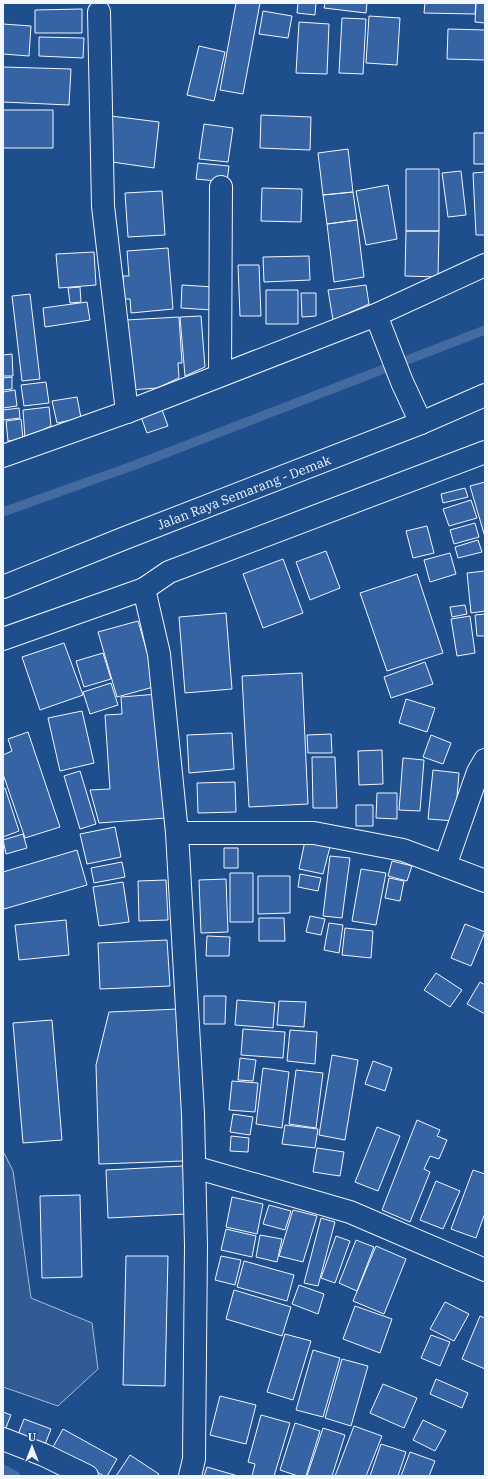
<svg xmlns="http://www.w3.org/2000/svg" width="488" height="1479" viewBox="0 0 488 1479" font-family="'IBM Plex Serif',serif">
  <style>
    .green { fill: #305b95; stroke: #a8bbd7 }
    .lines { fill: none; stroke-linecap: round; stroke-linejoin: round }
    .stream { stroke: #446ba0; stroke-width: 9 }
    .building { fill: #3563a3; stroke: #f2f6ff }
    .street-casing { stroke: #f2f6ff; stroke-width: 24 }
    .secondary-casing { stroke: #f2f6ff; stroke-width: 24 }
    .highway-casing { stroke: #f2f6ff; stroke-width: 24 }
    .street { stroke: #1f4e8c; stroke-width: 22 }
    .secondary { stroke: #1f4e8c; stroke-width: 22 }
    .highway { stroke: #1f4e8c; stroke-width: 22 }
    .labels { text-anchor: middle; stroke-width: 3; stroke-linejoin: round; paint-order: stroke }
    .street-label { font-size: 13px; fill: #f2f6ff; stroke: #1f4e8c }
  </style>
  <rect width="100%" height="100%" fill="#1f4e8c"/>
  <path class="green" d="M3 1151 13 1171 31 1298 92 1323 98 1369 58 1406 3 1387Z"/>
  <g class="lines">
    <path class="stream" d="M3 512 135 465 485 330
      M3 1469 16 1476"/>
  </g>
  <path class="building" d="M236 3H260L243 94 220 90Z
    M298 3H316L315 15 297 13Z
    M325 3H367L366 13 324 8Z
    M425 3H476L475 14 424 13Z
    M476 3H485V23L475 22Z
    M82 9V33H35V10Z
    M263 11 292 16 288 38 259 34Z
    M369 16 400 18 397 65 366 63Z
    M342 18 366 19 363 74 339 73Z
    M299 22 329 24 327 74 296 73Z
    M3 24 31 26 29 56 3 54Z
    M448 29 485 30V60L447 59Z
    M39 37 84 38 83 58 39 56Z
    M199 46 225 52 214 101 187 95Z
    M3 67 71 69 69 105 3 102Z
    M3 110H53V148H3Z
    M261 115 311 117 310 150 260 148Z
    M111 116 159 122 154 168 105 161Z
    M204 124 233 128 228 162 199 159Z
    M474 133H485V164H474Z
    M348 149 353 192 323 195 318 153Z
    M198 163 229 166 227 182 196 179Z
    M406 169H439V231H406Z
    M461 171 466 215 448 217 442 173Z
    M485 172V235H476L473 173Z
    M388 185 397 239 366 245 356 191Z
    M262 188 302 189 301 222 261 221Z
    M162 191 165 235 128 237 125 193Z
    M353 192 357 220 327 224 323 195Z
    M357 220 364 277 334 282 327 224Z
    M406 231H439L438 277 405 276Z
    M168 248 173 309 131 313 130 299H124L123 276H129L127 251Z
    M94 252 96 285 59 288 56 254Z
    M309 256 310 280 264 282 263 257Z
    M238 265H259L261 316H240Z
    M182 285 214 287 212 310 181 308Z
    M366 285 369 304 333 320 328 290Z
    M80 287 81 302 70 303 68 288Z
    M266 290H298V324H266Z
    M301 293H316V316L302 317Z
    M30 294 40 379 22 381 12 296Z
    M87 302 90 320 45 327 43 308Z
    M201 316 205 367 185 376 180 317Z
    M179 317 182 363H178L179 378 157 388 130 390 126 320Z
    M12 354 13 376H3V355Z
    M12 377V389L3 390V378Z
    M46 382 49 403 24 406 21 385Z
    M15 390 17 406 3 408V392Z
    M77 397 81 418 57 423 52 401Z
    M49 407 51 426 25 438 23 410Z
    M19 408 20 418 3 420V410Z
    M162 410 168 426 147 433 141 417Z
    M21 419 23 439 8 441 6 421Z
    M485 482V537L470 486Z
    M465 488 468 497 443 503 441 494Z
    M471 500 477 518 449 526 443 509Z
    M475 523 479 537 454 544 450 530Z
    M427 526 434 553 413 558 406 531Z
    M478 540 482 552 458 558 455 547Z
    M326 551 340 588 310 600 296 562Z
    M450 553 456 574 430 582 424 560Z
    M283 559 303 613 263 628 243 574Z
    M485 571V611L471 613 467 573Z
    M417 574 443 653 387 671 360 593Z
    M465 605 467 614 452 617 450 607Z
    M226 613 232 689 185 693 179 617Z
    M485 614V636H477L475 615Z
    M470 616 475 653 457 656 451 619Z
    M138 621 157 686 117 697 98 632Z
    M64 643 83 695 40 710 22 657Z
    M103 653 111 679 84 687 76 661Z
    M425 662 433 684 391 698 384 677Z
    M302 673 308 804 249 807 242 676Z
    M111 683 118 705 90 714 83 692Z
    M158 694 166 818 99 823 90 790 110 789 105 715 122 714 121 697Z
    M406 699 435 708 427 732 399 723Z
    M82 711 94 763 60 771 48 718Z
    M28 732 60 827 25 838 3 774V755L12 751 8 739Z
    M232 733 234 769 189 773 187 735Z
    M331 734 332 753H308L307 735Z
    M431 735 451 743 443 764 423 757Z
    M382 750 383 784 359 785 358 751Z
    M312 757H335L337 808H313Z
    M403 758 424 760 420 811 399 810Z
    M433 770 459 773 455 821 428 819Z
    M80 771 96 824 80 829 64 776Z
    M235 782 236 812 198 813 197 783Z
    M3 788H5L19 831 3 837Z
    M377 793H397V819L376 818Z
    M356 805H373V826H356Z
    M115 827 121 857 87 864 80 834Z
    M23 834 27 848 6 854 3 840Z
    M305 841 330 847 323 874 299 869Z
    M224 848H238V868H224Z
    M77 850 87 885 4 909 3 904V872Z
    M330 856 350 858 342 918 323 916Z
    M392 861 412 866 407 881 388 876Z
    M122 862 125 877 94 883 91 868Z
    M361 869 386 873 376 925 352 921Z
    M230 873H253V922H230Z
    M300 874 321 878 318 891 298 887Z
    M258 876H290V913L258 914Z
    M389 878 404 881 400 901 385 898Z
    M226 879 228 932 201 933 199 880Z
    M166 880 168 920 139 921 138 881Z
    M123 882 129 922 99 926 93 887Z
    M310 916 325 919 321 935 306 932Z
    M259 918H284L285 941H259Z
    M66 920 69 955 19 960 15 925Z
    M329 923 343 925 339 953 324 950Z
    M465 924 485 932 471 966 451 958Z
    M345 928 373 931 371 958 342 955Z
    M207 936 230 937 229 956H206Z
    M167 940 170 986 100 989 98 943Z
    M436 973 462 990 450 1007 424 990Z
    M480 982 485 985V1014L467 1004Z
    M204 996H226L225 1024H204Z
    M237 1000 275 1003 273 1028 235 1025Z
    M279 1001 306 1002 304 1027 277 1025Z
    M179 1009 183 1161 99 1164 96 1065 109 1012Z
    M52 1020 62 1140 23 1143 13 1023Z
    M243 1029 285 1032 283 1058 241 1055Z
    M290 1030 317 1032 315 1064 287 1061Z
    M332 1055 358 1060 345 1140 319 1135Z
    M240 1058 256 1060 253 1081 238 1080Z
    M373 1061 392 1068 385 1091 365 1084Z
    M263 1068 289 1072 282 1128 256 1124Z
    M296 1070 323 1073 316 1128 289 1124Z
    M232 1081 258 1083 255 1112 229 1110Z
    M233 1114 253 1117 250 1135 230 1132Z
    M417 1120 440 1130 437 1136 447 1140 439 1159 430 1156 424 1169 430 1172 410 1222 382 1210Z
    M285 1125 318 1129 315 1148 282 1144Z
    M377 1127 400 1136 378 1191 355 1182Z
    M231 1136 249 1138 248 1152 230 1151Z
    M317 1148 344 1152 340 1176 313 1172Z
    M183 1166 186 1214 108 1218 106 1170Z
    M473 1170 485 1174V1213L476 1238 451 1229Z
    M436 1181 460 1191 443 1229 420 1220Z
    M80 1195 82 1277 42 1278 40 1196Z
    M232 1197 263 1204 257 1234 226 1227Z
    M269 1205 291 1211 285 1230 263 1224Z
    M293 1210 317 1216 303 1262 279 1256Z
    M321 1218 335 1222 318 1286 304 1283Z
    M226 1229 256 1236 252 1257 221 1250Z
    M260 1235 282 1239 277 1262 256 1257Z
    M336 1236 350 1241 335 1283 321 1278Z
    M356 1240 374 1247 357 1291 339 1283Z
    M376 1246 406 1259 384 1314 353 1301Z
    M126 1256H168L165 1386 123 1385Z
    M221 1256 241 1260 235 1285 215 1280Z
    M244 1261 294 1275 287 1301 237 1287Z
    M299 1285 324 1294 318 1314 292 1304Z
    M234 1290 291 1307 282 1336 226 1319Z
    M445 1302 469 1314 454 1341 430 1329Z
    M355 1306 392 1319 380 1353 343 1339Z
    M480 1316 485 1318V1369L462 1359Z
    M285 1334 311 1341 293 1400 267 1392Z
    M431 1335 450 1342 440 1366 421 1358Z
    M313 1350 340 1358 323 1417 296 1410Z
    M342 1359 368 1366 351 1426 325 1418Z
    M436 1379 468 1393 462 1408 430 1394Z
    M383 1384 417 1398 404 1428 370 1413Z
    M220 1396 256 1405 246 1444 210 1435Z
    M3 1412 11 1415 3 1435Z
    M261 1415 290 1423 274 1476H252L255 1464 248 1462Z
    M24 1419 51 1429 44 1447 17 1437Z
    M423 1420 446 1431 435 1451 413 1440Z
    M295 1423 320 1431 306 1476H298L280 1470Z
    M354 1426 382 1436 366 1476H335Z
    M323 1428 345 1435 332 1476H307Z
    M63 1429 117 1459 107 1476H104L53 1447Z
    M381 1444 406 1452 398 1476H370Z
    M410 1452 435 1461 429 1476H401Z
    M130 1455 159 1474 157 1476H116Z
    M207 1467 238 1476H204Z"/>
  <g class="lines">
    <defs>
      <path id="street" d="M99 12 103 206 127 412
        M376 315 402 382 421 423
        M220 375 221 187
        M144 589 159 654 177 833 193 1114 196 1246 194 1459 190 1476
        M177 833H314L403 850 485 881
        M445 866 478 772 485 760
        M194 1167 350 1212 485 1270
        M3 1439 44 1455 87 1476"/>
      <path id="secondary" d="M3 456 127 412 376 315 485 265"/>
      <path id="highway" d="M3 587 125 538 421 423 485 395
        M3 639 144 589 169 572 485 452"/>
    </defs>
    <use href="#street" class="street-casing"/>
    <use href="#secondary" class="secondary-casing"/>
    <use href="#highway" class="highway-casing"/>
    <use href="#street" class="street"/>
    <use href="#secondary" class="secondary"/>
    <use href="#highway" class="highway"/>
  </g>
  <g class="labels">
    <g class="street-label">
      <text transform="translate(244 492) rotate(-21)" y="5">Jalan Raya Semarang - Demak</text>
    </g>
  </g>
  <rect width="488" height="1479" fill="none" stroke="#f2f6ff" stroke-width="8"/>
  <g transform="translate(32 1447)" stroke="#1f4e8c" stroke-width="3" paint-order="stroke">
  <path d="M0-3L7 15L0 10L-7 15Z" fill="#f2f6ff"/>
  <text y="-6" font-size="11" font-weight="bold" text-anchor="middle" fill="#f2f6ff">U</text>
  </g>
</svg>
